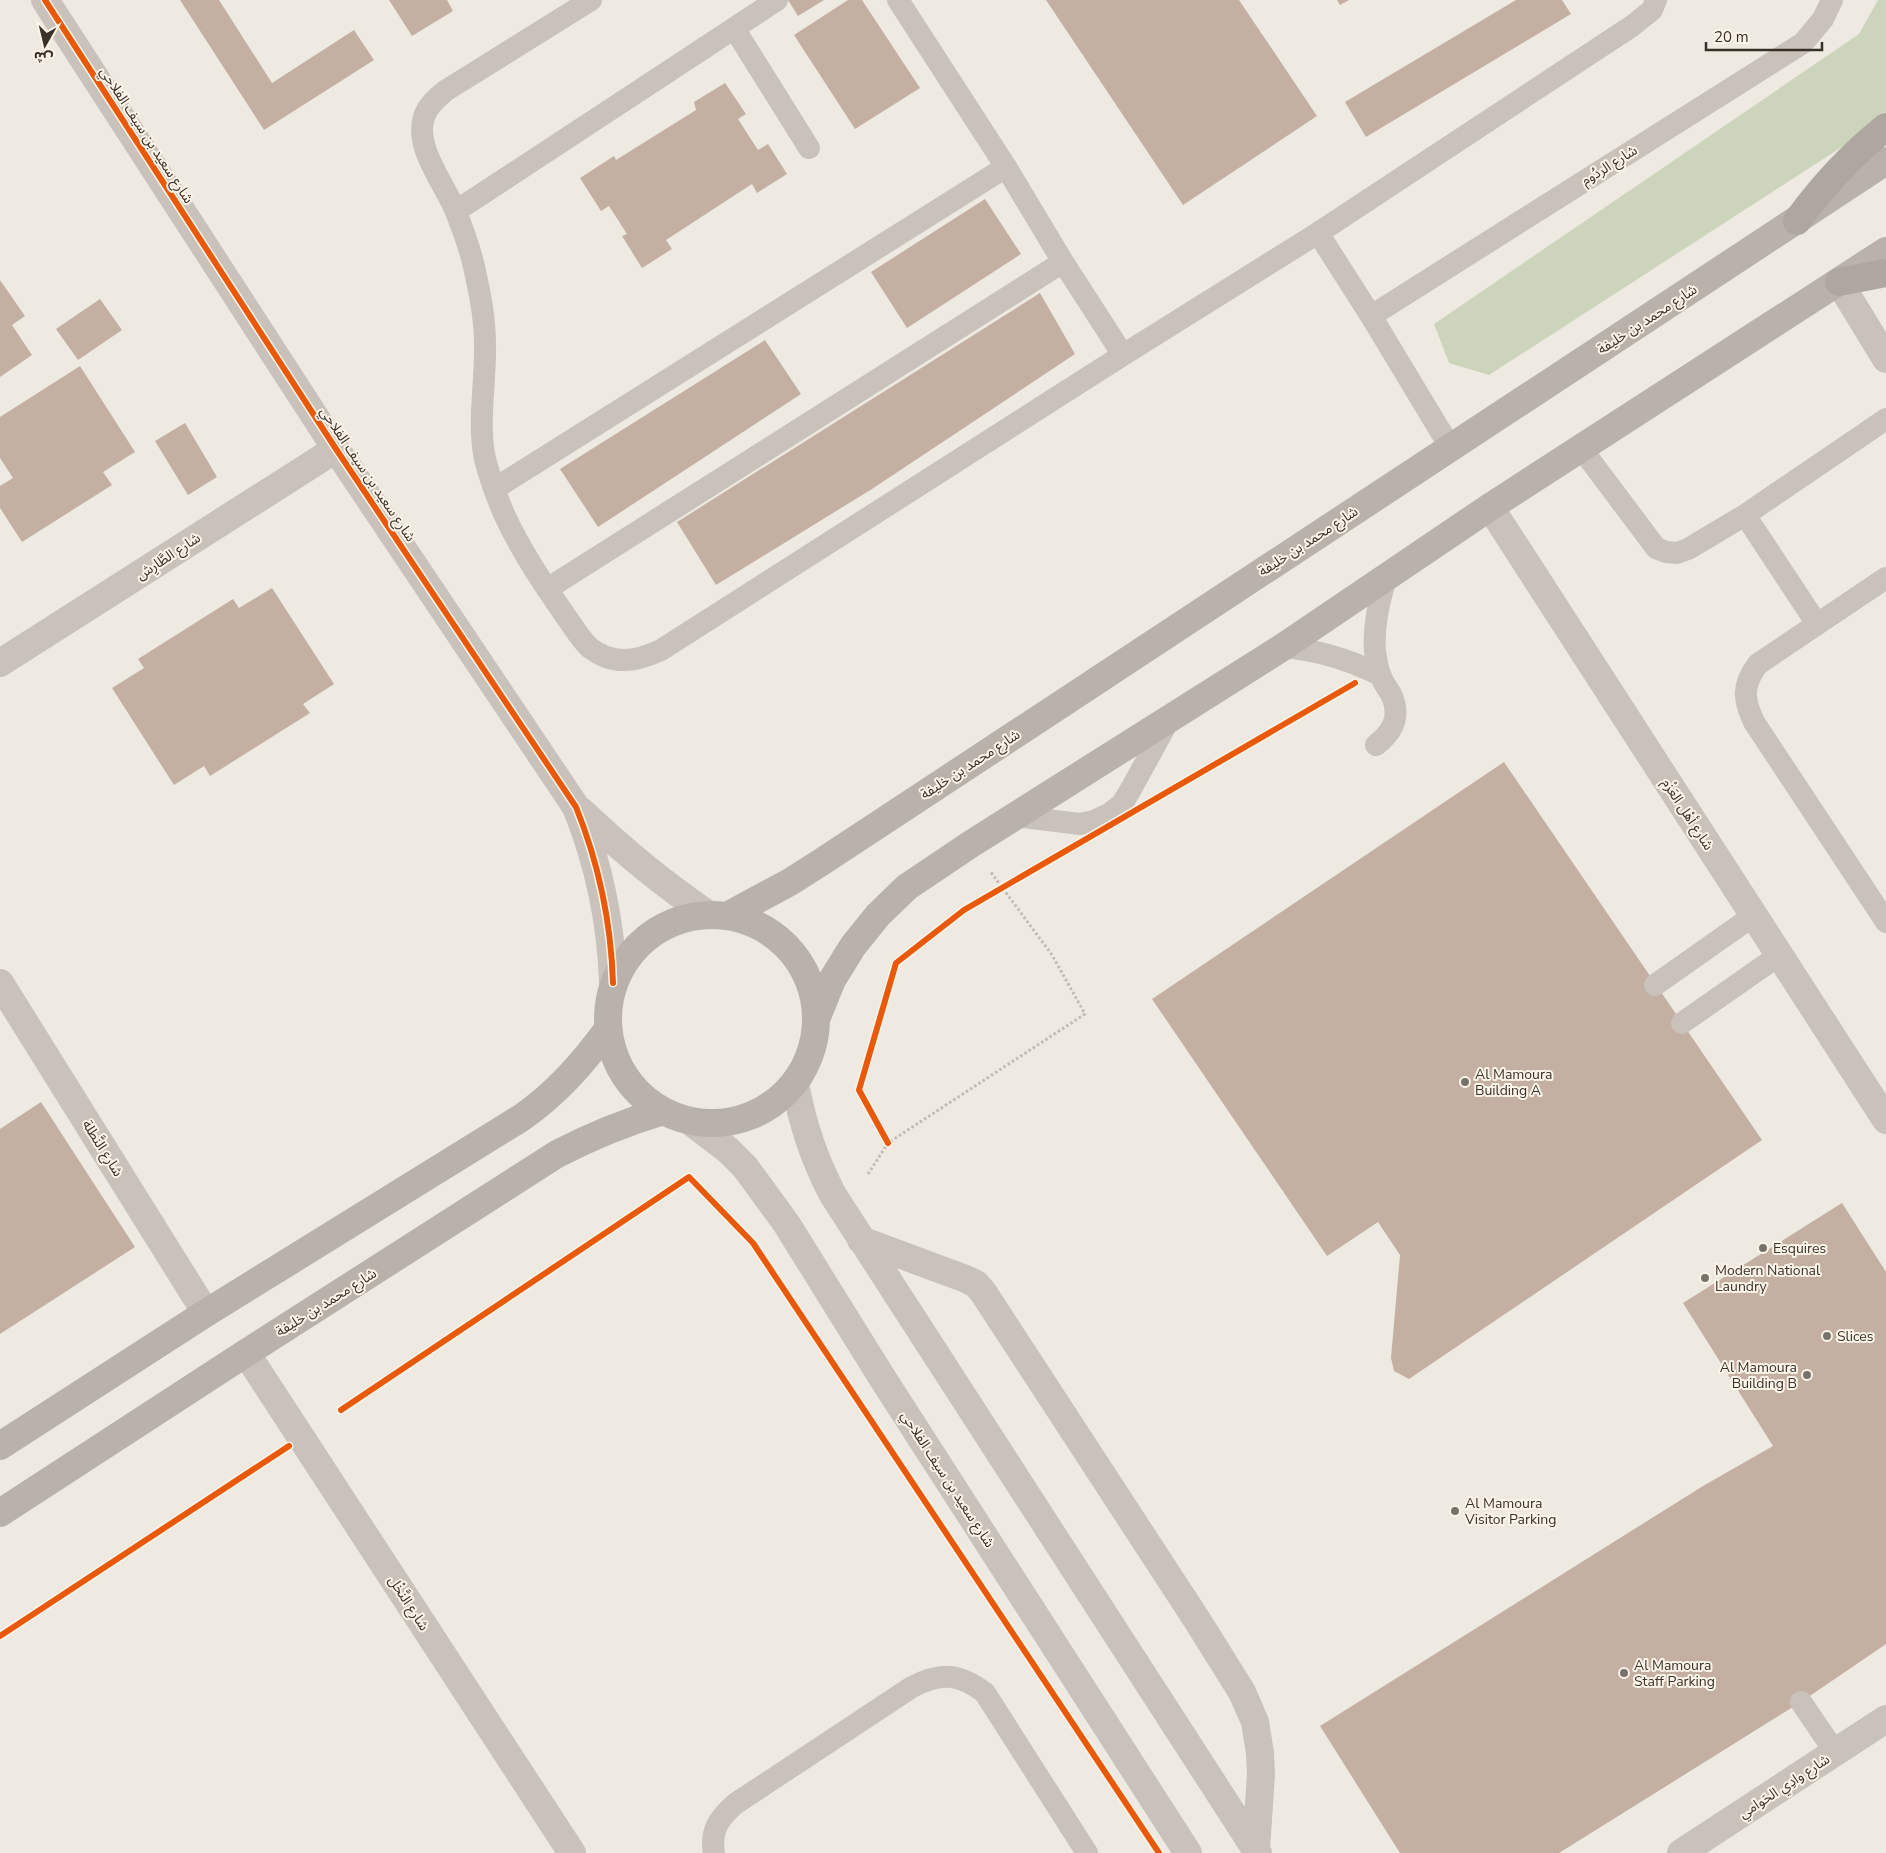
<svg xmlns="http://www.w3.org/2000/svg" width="1886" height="1853" viewBox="0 0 1886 1853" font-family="'Nunito Sans','Noto Sans Arabic',sans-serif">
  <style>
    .green { fill: #ccd5bb }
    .building { fill: #c3b0a2 }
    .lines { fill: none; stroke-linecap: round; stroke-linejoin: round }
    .path { stroke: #c0bbb3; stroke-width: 3; stroke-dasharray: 2.5 2.5; stroke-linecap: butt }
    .service { stroke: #c8c2ba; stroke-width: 22 }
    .minor { stroke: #c8c2ba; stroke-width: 28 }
    .secondary { stroke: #b8b2ab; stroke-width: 28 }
    .primary { stroke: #ada79f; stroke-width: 28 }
    .cycleway-casing { stroke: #fbf5e9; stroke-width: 9 }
    .cycleway { stroke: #e8590c; stroke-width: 6 }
    .poi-dot { fill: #787169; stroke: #fbf5e9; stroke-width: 2 }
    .labels { text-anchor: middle; stroke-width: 4; stroke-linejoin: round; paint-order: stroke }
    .street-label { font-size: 14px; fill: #393028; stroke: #fbf5e9 }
    .poi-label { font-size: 14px; fill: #393028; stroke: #fbf5e9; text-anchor: start }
  </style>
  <rect width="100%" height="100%" fill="#eeeae2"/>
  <path class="green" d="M1878 0H1886V112L1862 134 1489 375 1449 363 1434 324 1859 34Z"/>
  <path class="building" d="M180 0H219L272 83 354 30 374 60 264 130Z
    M389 0H447L453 11 412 36Z
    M788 0H824L798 16Z
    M848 0H862L920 88 855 129 794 35Z
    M1046 0H1239L1317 116 1183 205Z
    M1337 0H1349L1340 5Z
    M1516 0H1562L1571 14 1366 137 1345 102Z
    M725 83 746 114 738 119 758 150 768 144 787 174 757 193 752 184 666 240 672 249 642 268 622 236 627 234 609 206 601 211 580 178 614 156 616 160 696 110 694 102Z
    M985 199 1021 254 907 328 871 272Z
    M0 280 25 316 12 325 32 355 0 377Z
    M1040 293 1075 354 872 489 716 585 677 522Z
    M100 299 122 330 78 360 56 329Z
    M765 340 801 394 598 527 560 469Z
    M80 366 135 452 103 472 112 485 22 542 0 508V486L13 478 0 458V417Z
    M185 423 217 477 188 495 155 441Z
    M272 588 334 684 303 704 310 713 210 776 204 766 174 785 112 688 144 668 138 659 233 599 239 608Z
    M1504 762 1762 1140 1409 1379 1394 1371 1391 1358 1400 1255 1378 1222 1327 1256 1152 999Z
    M41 1102 135 1247 0 1334V1129Z
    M1842 1203 1886 1272V1644L1801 1702 1559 1853H1400L1320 1726 1703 1486 1773 1446 1683 1303Z"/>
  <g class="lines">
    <path class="path" d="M868 1174 888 1143 1085 1014 1052 955 990 871"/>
    <path class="service" d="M591 0 445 91C437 98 427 106 424 117 414 148 445 184 456 212 464 232 472 254 476 276 481 298 485 322 485 344 486 380 478 418 484 454 488 474 496 495 504 514 521 551 544 585 567 618 574 628 581 640 590 648 594 651 601 655 606 657 626 664 643 658 661 650L1123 355 1318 233 1632 26 1652 10 1656 0
      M898 0 1006 167 1063 262 1123 355
      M734 28 809 148
      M456 211 777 0
      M1318 233 1371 316 1450 447
      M1371 316 1803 43 1823 19 1832 0
      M1581 448 1656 548 1666 552 1677 553 1688 549 1745 515 1886 419
      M494 489 1006 167
      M1745 515 1817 624
      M1886 578 1758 664C1742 685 1743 699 1754 722L1886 922
      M547 589 1063 262
      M1283 647C1318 650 1348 659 1380 675
      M1376 745C1394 731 1401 716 1391 694 1387 688 1382 681 1380 674 1377 667 1376 658 1375 651 1373 626 1379 602 1386 578
      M1014 816 1080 824 1094 821 1109 814 1122 804 1131 789 1170 718
      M1655 985 1753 916
      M1682 1023 1778 956
      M1801 1702 1835 1752
      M714 1853C710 1831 719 1818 735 1804L912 1687C941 1672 959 1673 985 1693L1087 1853"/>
    <path class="minor" d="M45 0 336 449 576 807C599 864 611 921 613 983
      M1839 282 1886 359
      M1490 507 1886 1120
      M0 663 336 449
      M581 811C621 849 663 884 709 915
      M0 983 206 1313
      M795 1083C802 1123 814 1159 833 1195L1258 1853
      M690 1121 728 1150 745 1167 786 1223 883 1379 1188 1853
      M861 1240 966 1279 976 1284 983 1292 1197 1620 1242 1692 1255 1722 1260 1753 1261 1774 1256 1850
      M246 1353 572 1853
      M1681 1853 1886 1719"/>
    <path class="secondary" d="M608 1019a104 104 0 1 1 208 0a104 104 0 1 1-208 0Z
      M727 916 790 882 820 863 1886 161
      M817 1017 832 980 853 946 878 915 907 887 971 844 1283 647 1490 507 1886 251
      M0 1446 206 1313 521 1118C557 1093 583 1063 608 1029
      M0 1513 246 1353 557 1154C592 1136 626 1122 663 1111"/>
    <path class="primary" d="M1797 221C1823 185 1851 155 1886 127
      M1839 282 1886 273"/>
    <defs>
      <path id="cycleway" d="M45 0 336 449 576 807C599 864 611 921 613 983
        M888 1143 859 1090 896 963 964 910 1355 683
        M341 1410 689 1177 753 1243 1159 1853
        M0 1636 289 1446"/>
    </defs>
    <use href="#cycleway" class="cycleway-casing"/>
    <use href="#cycleway" class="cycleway"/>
  </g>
  <g class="poi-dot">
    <circle cx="1465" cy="1082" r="5"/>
    <circle cx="1763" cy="1248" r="5"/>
    <circle cx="1705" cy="1278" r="5"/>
    <circle cx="1827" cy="1336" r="5"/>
    <circle cx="1807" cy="1375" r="5"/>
    <circle cx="1455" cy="1511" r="5"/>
    <circle cx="1624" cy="1673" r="5"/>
  </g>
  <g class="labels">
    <g class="street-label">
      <text transform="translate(147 135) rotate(57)" y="5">شارع سعيد بن سيف الفلاحي</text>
      <text transform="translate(1609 165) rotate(-32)" y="5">شارع الردُوم</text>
      <text transform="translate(1647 319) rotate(-33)" y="5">شارع محمد بن خليفة</text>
      <text transform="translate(368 474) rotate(56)" y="5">شارع سعيد بن سيف الفلاحي</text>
      <text transform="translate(1308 541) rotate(-33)" y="5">شارع محمد بن خليفة</text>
      <text transform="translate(168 556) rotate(-33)" y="5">شارع الطَّارِش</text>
      <text transform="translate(970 764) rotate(-33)" y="5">شارع محمد بن خليفة</text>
      <text transform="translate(1688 814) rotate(57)" y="5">شارع أهْل العَزْم</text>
      <text transform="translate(103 1148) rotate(58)" y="5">شارع النَّطلة</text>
      <text transform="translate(326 1302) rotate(-32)" y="5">شارع محمد بن خليفة</text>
      <text transform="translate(948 1479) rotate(57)" y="5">شارع سعيد بن سيف الفلاحي</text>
      <text transform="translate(409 1603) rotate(57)" y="5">شارع النَّخْل</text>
      <text transform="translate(1784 1786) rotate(-33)" y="5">شارع وادِي الحَوامي</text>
    </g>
    <g class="poi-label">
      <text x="1475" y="1079">Al Mamoura<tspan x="1475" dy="16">Building A</tspan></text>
      <text x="1773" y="1253">Esquires</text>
      <text x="1715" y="1275">Modern National<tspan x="1715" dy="16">Laundry</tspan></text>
      <text x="1837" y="1341">Slices</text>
      <text x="1797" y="1372" text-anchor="end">Al Mamoura<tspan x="1797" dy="16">Building B</tspan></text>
      <text x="1465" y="1508">Al Mamoura<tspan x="1465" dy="16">Visitor Parking</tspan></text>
      <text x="1634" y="1670">Al Mamoura<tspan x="1634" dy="16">Staff Parking</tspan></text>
    </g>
  </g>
  <g transform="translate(45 45) rotate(188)" stroke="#fbf5e9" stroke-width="4" paint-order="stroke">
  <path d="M0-4L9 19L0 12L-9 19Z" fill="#393028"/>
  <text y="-8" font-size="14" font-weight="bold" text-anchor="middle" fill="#393028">ش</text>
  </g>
  <path d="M1706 42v8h116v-8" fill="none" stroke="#393028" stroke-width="2.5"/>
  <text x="1714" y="42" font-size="15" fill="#393028" stroke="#fbf5e9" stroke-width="4" paint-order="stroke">20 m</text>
</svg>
